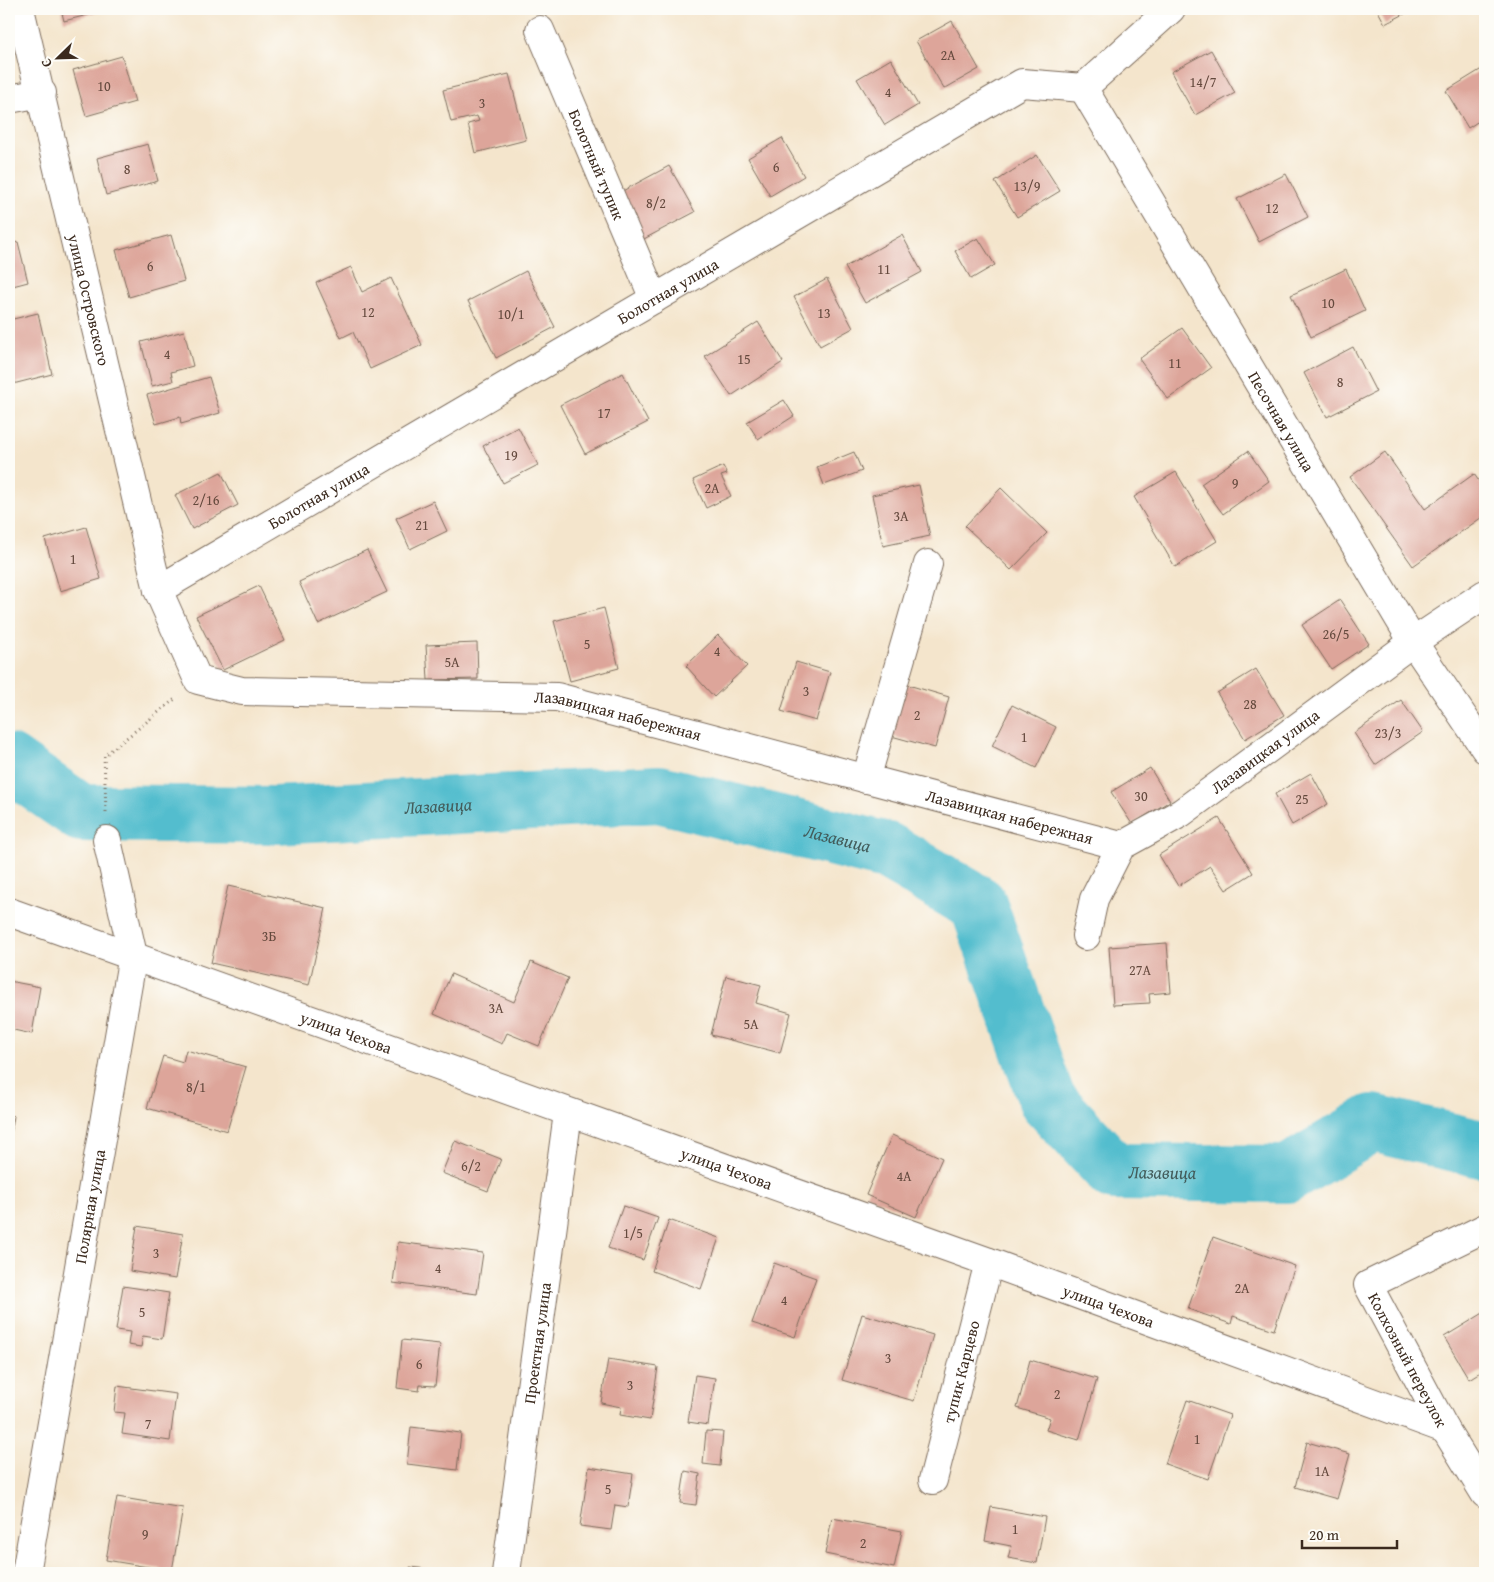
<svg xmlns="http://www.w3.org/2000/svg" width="1494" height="1582" viewBox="0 0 1494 1582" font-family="'Gentium Book Plus',serif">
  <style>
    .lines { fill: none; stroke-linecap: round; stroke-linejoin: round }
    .river { stroke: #53bdce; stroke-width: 58 }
    .building { fill: #dda59a }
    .minor-casing { stroke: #7c6b5b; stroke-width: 30 }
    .path { stroke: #7c6b5b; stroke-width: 3; stroke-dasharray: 1 4; stroke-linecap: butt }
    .minor { stroke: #fff; stroke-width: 28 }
    .labels { text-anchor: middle; stroke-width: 5; stroke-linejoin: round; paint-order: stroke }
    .number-label { font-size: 14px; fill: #64493d }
    .street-label { font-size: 16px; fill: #3b2a1e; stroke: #fdfcf7 }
    .water-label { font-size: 18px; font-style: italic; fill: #435d5c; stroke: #fdfcf7 }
  </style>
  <rect width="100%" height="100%" fill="#fdfcf7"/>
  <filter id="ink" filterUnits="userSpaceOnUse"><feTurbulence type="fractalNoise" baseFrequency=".02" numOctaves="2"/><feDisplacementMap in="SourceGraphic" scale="10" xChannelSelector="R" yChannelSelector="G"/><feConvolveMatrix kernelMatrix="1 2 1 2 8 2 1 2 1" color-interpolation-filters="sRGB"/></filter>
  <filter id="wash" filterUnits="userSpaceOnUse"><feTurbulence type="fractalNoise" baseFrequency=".0096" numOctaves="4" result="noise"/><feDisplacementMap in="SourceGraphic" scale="20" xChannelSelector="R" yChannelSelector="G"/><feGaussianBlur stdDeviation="1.12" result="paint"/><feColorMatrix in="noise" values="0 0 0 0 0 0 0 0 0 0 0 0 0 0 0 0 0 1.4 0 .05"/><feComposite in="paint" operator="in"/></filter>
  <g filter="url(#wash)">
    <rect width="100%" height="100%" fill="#f4e5cc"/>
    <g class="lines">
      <path class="river" id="s1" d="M9 763 81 813 275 815 659 794 887 851 978 904 1047 1100 1114 1172 1288 1174 1373 1123 1485 1150"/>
    </g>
    <g id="blocks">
      <path class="building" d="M61 9H111L64 21Z
        M1377 9H1414L1385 24Z
        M952 21 979 69 944 89 916 41Z
        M1211 50 1235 93 1195 115 1171 72Z
        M122 56 135 102 86 116 73 70Z
        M891 59 918 105 885 125 857 79Z
        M1485 67V117L1468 128 1446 91Z
        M509 74 526 140 475 153 468 124 479 121 477 116 451 122 443 90Z
        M782 138 804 176 770 196 748 158Z
        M148 144 158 181 106 195 97 158Z
        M1037 155 1060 191 1017 217 995 182Z
        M669 166 695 212 642 240 617 194Z
        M1286 174 1308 217 1259 242 1237 199Z
        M171 235 184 281 129 297 116 250Z
        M902 235 922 272 865 303 845 267Z
        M978 238 995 265 971 279 955 251Z
        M18 242 28 282 9 287V244Z
        M351 267 362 292 391 278 422 345 370 369 353 332 341 338 316 283Z
        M1346 269 1365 311 1311 337 1291 295Z
        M526 271 555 327 496 358 468 301Z
        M827 279 853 328 820 346 794 297Z
        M38 313 52 374 9 385V320Z
        M758 322 783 362 731 396 705 356Z
        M1182 328 1211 368 1168 399 1139 359Z
        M184 331 193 366 171 372 173 381 152 386 141 342Z
        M1353 347 1376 392 1327 417 1304 373Z
        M623 373 648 422 585 454 560 405Z
        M209 377 220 413 181 424 180 417 156 424 147 395Z
        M784 400 794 416 758 439 747 422Z
        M518 427 538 465 503 483 483 446Z
        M1248 451 1269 481 1223 514 1201 484Z
        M854 452 862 471 824 485 817 467Z
        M1385 452 1425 509 1474 474 1485 490V515L1413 566 1350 477Z
        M723 466 727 474 721 476 731 496 706 508 693 480Z
        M221 472 238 505 192 529 175 495Z
        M1176 472 1217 541 1175 567 1134 497Z
        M919 485 930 536 883 546 872 495Z
        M1001 488 1047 533 1011 570 965 526Z
        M433 501 447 531 410 549 396 518Z
        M86 527 101 579 60 591 45 539Z
        M367 550 387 592 318 624 299 582Z
        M259 586 285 640 223 670 196 616Z
        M1340 600 1369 644 1331 669 1302 625Z
        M604 608 619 668 570 681 554 621Z
        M718 635 747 666 714 697 686 666Z
        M477 643 478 679 428 680 426 645Z
        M796 662 830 672 816 721 781 711Z
        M1256 669 1284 715 1245 739 1217 693Z
        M898 682 949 697 935 748 884 734Z
        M1401 700 1423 732 1375 765 1354 733Z
        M1012 705 1056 727 1036 768 992 746Z
        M1150 768 1170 801 1132 824 1111 792Z
        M1311 773 1328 804 1292 825 1275 794Z
        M1219 818 1253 873 1226 890 1210 866 1178 886 1159 855Z
        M228 886 326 908 309 985 211 963Z
        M1167 943 1171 992 1149 994 1150 1003 1113 1005 1109 947Z
        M531 962 568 978 539 1046 507 1033 502 1044 434 1014 451 974 514 1002Z
        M726 976 761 985 756 1003 791 1013 780 1053 711 1035Z
        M9 981 40 987 32 1034 9 1029Z
        M186 1050 246 1067 227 1131 147 1108 163 1056 183 1062Z
        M9 1115 14 1116 10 1141H9Z
        M892 1135 942 1158 916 1217 866 1195Z
        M455 1141 501 1159 488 1191 442 1173Z
        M623 1206 658 1218 643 1260 608 1248Z
        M669 1220 719 1238 701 1289 652 1271Z
        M137 1226 183 1234 175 1279 130 1271Z
        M1213 1237 1295 1266 1274 1330 1233 1316 1231 1324 1188 1309Z
        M398 1242 483 1253 477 1294 393 1283Z
        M774 1263 816 1278 795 1337 752 1323Z
        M123 1286 169 1293 162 1339 143 1336 141 1347 128 1345 130 1332 116 1330Z
        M1485 1312V1369L1469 1379 1444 1337Z
        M862 1314 933 1335 914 1401 842 1380Z
        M402 1340 440 1344 435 1386 420 1385 419 1391 397 1388Z
        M608 1359 658 1367 650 1420 620 1415 621 1407 601 1403Z
        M1030 1360 1097 1379 1079 1440 1046 1430 1050 1418 1017 1408Z
        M695 1375 715 1378 708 1425 688 1422Z
        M117 1386 176 1394 170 1441 122 1434 125 1413 114 1412Z
        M1187 1400 1230 1415 1208 1479 1165 1464Z
        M411 1427 461 1433 457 1470 407 1464Z
        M706 1431 723 1432 720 1466 703 1464Z
        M1307 1442 1350 1454 1337 1499 1295 1487Z
        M589 1467 633 1474 628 1507 615 1505 611 1530 580 1526Z
        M685 1471 700 1474 696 1505 680 1503Z
        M117 1497 183 1508 172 1571 106 1560Z
        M991 1507 1045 1517 1037 1563 1008 1558 1011 1546 985 1541Z
        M832 1518 902 1531 894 1568 825 1554Z
        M410 1567 444 1571V1573H410Z"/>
    </g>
  </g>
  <g filter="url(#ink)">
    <use href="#blocks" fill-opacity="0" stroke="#7c6b5b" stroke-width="1"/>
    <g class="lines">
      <defs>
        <g id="minor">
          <path id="s2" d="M20 9 158 590 198 680 242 691 557 697 1121 846"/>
          <path id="s3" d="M540 30 654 299"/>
          <path id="s4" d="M1083 88 1413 642 1485 749"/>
          <path d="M9 99 42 93"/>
          <path id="s5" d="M158 590 1022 83 1083 88 1171 9"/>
          <path d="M866 779 928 564"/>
          <path id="s6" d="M9 912 989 1262 1445 1429"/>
          <path id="s7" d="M1086 936 1094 899 1121 846 1181 813 1413 642 1485 594"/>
          <path id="s8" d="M1485 1228 1368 1285 1445 1429 1485 1494"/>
          <path id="s9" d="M933 1480 989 1262"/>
          <path id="s10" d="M26 1573 133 955 107 840"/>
          <path id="s11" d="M506 1573 568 1113"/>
        </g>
      </defs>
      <use href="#minor" class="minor-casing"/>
      <path class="path" d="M106 812 104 756 175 699"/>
      <use href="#minor" class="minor"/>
    </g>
  </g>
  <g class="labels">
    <g class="number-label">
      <text x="948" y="60">2А</text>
      <text x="1203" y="87">14/7</text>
      <text x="104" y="91">10</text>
      <text x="888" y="97">4</text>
      <text x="482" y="108">3</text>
      <text x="776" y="172">6</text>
      <text x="127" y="174">8</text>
      <text x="1027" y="191">13/9</text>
      <text x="656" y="208">8/2</text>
      <text x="1272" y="213">12</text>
      <text x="150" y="271">6</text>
      <text x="884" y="274">11</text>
      <text x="1328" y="308">10</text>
      <text x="368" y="317">12</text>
      <text x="824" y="318">13</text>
      <text x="511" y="319">10/1</text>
      <text x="167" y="359">4</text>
      <text x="744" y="364">15</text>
      <text x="1175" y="368">11</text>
      <text x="1340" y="387">8</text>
      <text x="604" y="418">17</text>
      <text x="511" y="460">19</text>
      <text x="1235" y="488">9</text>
      <text x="712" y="493">2А</text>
      <text x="206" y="505">2/16</text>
      <text x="901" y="521">3А</text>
      <text x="422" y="530">21</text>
      <text x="73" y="564">1</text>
      <text x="1336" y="639">26/5</text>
      <text x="587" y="649">5</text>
      <text x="717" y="656">4</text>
      <text x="452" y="667">5А</text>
      <text x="806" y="696">3</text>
      <text x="1250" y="709">28</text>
      <text x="917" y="720">2</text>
      <text x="1388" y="738">23/3</text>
      <text x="1024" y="742">1</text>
      <text x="1141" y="801">30</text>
      <text x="1302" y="804">25</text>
      <text x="269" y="941">3Б</text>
      <text x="1140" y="975">27А</text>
      <text x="496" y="1013">3А</text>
      <text x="751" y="1029">5А</text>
      <text x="196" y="1092">8/1</text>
      <text x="471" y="1171">6/2</text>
      <text x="904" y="1181">4А</text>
      <text x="633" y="1238">1/5</text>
      <text x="156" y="1258">3</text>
      <text x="438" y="1273">4</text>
      <text x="1242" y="1293">2А</text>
      <text x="784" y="1305">4</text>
      <text x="142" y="1317">5</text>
      <text x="888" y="1363">3</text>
      <text x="419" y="1369">6</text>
      <text x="630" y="1390">3</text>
      <text x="1057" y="1399">2</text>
      <text x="148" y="1429">7</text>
      <text x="1197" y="1444">1</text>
      <text x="1322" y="1476">1А</text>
      <text x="608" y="1494">5</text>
      <text x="1015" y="1534">1</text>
      <text x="145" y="1539">9</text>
      <text x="863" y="1548">2</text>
    </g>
    <g class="street-label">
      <text dy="6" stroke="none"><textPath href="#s3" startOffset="146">Болотный тупик</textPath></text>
      <text dy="6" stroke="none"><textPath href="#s5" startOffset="591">Болотная улица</textPath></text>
      <text dy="6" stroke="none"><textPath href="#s2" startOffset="299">улица Островского</textPath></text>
      <text dy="6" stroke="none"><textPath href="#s4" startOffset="388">Песочная улица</textPath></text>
      <text dy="6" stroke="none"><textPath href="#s5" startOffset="186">Болотная улица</textPath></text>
      <text dy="6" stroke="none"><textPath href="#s2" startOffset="1119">Лазавицкая набережная</textPath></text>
      <text dy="6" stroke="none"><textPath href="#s7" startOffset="270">Лазавицкая улица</textPath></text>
      <text dy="6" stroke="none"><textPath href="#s2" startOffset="1524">Лазавицкая набережная</textPath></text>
      <text dy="6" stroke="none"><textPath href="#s6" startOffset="358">улица Чехова</textPath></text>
      <text dy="6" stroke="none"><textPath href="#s6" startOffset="762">улица Чехова</textPath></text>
      <text dy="6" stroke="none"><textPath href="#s10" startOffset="372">Полярная улица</textPath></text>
      <text dy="6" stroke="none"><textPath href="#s6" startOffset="1168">улица Чехова</textPath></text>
      <text dy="6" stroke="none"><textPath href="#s11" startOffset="232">Проектная улица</textPath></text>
      <text dy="6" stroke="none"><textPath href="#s8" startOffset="215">Колхозный переулок</textPath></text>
      <text dy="6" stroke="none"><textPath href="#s9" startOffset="112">тупик Карцево</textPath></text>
    </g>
    <g class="water-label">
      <text dy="6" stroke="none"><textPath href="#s1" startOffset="445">Лазавица</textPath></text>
      <text dy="6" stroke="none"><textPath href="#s1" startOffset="850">Лазавица</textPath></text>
      <text dy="6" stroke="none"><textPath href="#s1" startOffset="1361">Лазавица</textPath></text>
    </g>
  </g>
  <rect width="1494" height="1582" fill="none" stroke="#fdfcf7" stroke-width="30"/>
  <g transform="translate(58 58) rotate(247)" stroke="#fdfcf7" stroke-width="4" paint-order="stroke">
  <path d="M0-4L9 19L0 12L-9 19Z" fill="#3b2a1e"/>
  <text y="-8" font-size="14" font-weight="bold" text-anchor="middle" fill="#3b2a1e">С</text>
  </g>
  <path d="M1302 1540v8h95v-8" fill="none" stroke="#3b2a1e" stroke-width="2.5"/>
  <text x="1309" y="1540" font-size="15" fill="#3b2a1e" stroke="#fdfcf7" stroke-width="4" paint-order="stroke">20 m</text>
</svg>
